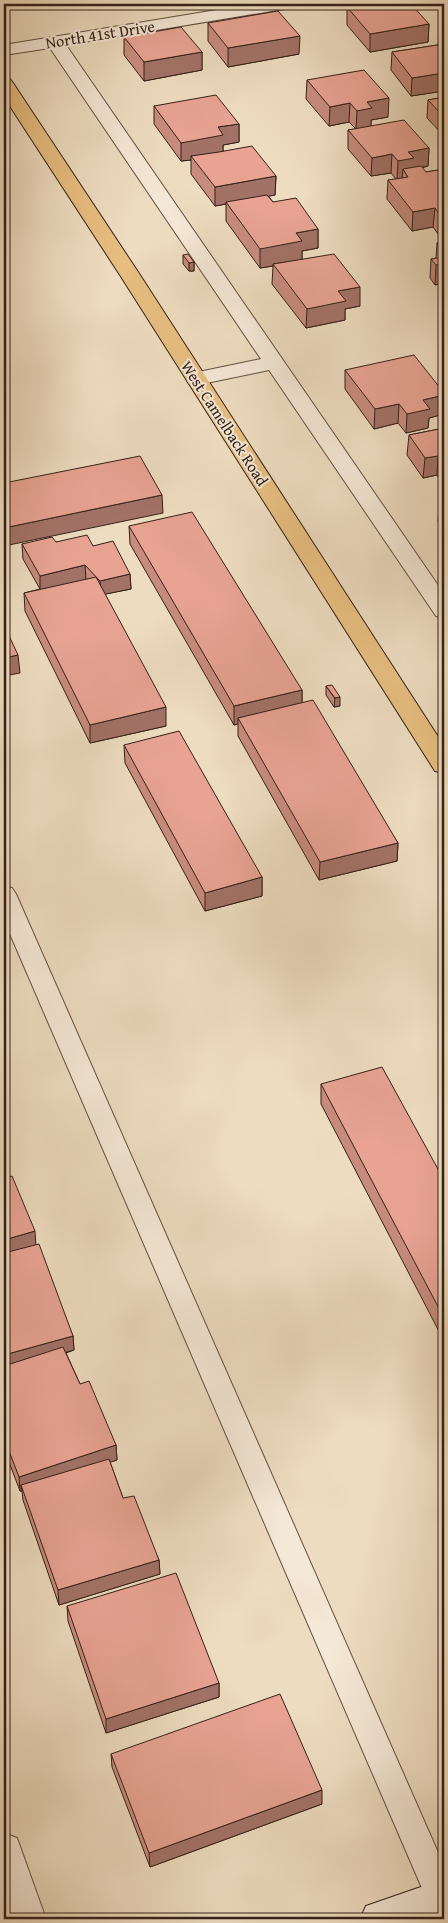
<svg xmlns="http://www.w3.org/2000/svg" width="448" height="1923" viewBox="0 0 448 1923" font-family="'Gentium Book Plus',serif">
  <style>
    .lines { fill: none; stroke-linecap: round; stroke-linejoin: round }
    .lane-casing { stroke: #624f41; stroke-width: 2 }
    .street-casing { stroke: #624f41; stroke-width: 2 }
    .secondary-casing { stroke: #342017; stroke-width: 2 }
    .primary-casing { stroke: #342017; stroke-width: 2 }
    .lane { fill: #f4e8d6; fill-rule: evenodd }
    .street { fill: #f4e8d6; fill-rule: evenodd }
    .secondary { fill: #f4e8d6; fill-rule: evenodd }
    .primary { fill: #e7be80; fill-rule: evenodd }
    .wall { fill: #c88c7e; stroke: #342017 }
    .shaded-wall { fill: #a27267; stroke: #342017 }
    .building { fill: #e8a393; stroke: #342017 }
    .labels { text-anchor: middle; stroke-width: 4; stroke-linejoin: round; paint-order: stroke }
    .far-street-label { font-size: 16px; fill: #342017; stroke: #f4e8d6 }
  </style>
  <rect width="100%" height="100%" fill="#eedcc0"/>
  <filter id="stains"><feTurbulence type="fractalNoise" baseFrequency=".004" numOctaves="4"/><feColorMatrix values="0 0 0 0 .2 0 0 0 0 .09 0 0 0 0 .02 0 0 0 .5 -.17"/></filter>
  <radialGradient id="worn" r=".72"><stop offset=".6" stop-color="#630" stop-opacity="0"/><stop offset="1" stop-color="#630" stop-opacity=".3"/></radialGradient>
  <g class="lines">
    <defs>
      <path id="lane" d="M4 886 12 888 16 894 444 1866V1913L431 1909 4 920Z"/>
      <path id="street" d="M253 4H293L290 8 284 9 66 45 444 594V618L436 616 269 370 197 385 189 384 186 379 189 374 261 359 50 48 4 55V45Z
        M4 1833 17 1838 46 1919H8L4 1905Z"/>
      <path id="secondary" d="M444 1879V1915L431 1919H360L366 1906Z"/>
      <path id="primary" d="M4 77 10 79 13 83 140 275 444 746V773L435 771 120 275 4 97Z"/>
    </defs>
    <use href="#lane" class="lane-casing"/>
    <use href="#street" class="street-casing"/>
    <use href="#secondary" class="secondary-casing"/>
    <use href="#primary" class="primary-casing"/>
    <use href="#lane" class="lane"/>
    <use href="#street" class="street"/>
    <use href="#secondary" class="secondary"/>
    <use href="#primary" class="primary"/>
  </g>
  <path class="wall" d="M347 7 429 24 428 42 370 52 347 25Z
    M208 23 299 54 228 67 208 41Z
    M124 37 202 52V70L144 81 124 55Z
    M444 44V91L411 96 391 70 392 52Z
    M307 80 388 117 371 120V126L429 148 428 166 422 168 426 172 444 169V233L438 234 433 227 412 231 387 199 388 180 396 179 391 173 371 176 348 149V130L356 129 349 122 329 126 306 99Z
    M444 97V136L427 118 428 100Z
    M154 106 239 124V142L223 145V151L276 176 275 195 268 196 273 202 318 229V248L302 251V260L360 306 345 309V320L306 328 272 284 273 266 260 268 226 221V204L215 206 191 174V160L181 161 154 124Z
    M444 242V283L435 285 430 278 431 259 436 258 437 243Z
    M183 255 194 262V271H189L183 264Z
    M345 370 444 414 429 418 428 428 406 433 398 423 374 429 345 389Z
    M444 428V486L437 475 423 478 407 455 409 435Z
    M444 500V529L438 521 440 501Z
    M129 526 302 690V703L398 843 397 861 319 880 238 736V724L234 725 130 544Z
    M56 542 93 546 130 574 131 589 105 594 166 726 90 743 25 611 24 593 40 589 23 559 22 544Z
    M326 686 340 706 334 707 326 695Z
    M124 745 262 877V896L205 911 125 763Z
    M321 1084 444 1180V1341L321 1104Z
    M4 1179 36 1245 73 1336 74 1350 66 1353 80 1384 116 1445 117 1460 110 1462 123 1498 159 1560 160 1574 59 1605 23 1500 22 1491H20L4 1449Z
    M67 1606 219 1683V1697L106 1733 68 1621Z
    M111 1754 322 1804 150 1867 112 1767Z"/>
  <path class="shaded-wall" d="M134 4H148L134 6Z
    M429 24 428 42 370 52V34Z
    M300 36 299 54 228 67V48Z
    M202 52V70L144 81V62Z
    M444 73V91L411 96 412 78Z
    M389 98 388 117 371 120V127L356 129 357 111 367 102Z
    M350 103 349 122 329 126 330 107Z
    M239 124V142L223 145V154L191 156V160L181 161V143L218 127Z
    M429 148 428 166 413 169 408 177 403 169 402 179 397 180 398 161 408 152Z
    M392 154 391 173 371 176 372 158Z
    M276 176 275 195 228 204 226 202V204L215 206V187Z
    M435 208 433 227 412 231 413 212Z
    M444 214V233L438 234 440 215Z
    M318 229V248L302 251V260L273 264V266L260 268V249L296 233Z
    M194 262V271H189V263Z
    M444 264V283L435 285 436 265Z
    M360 287V306L345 309V320L306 328 307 309 338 291Z
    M444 395V414L429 418 428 428 406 433 407 414 423 400Z
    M399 404 398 423 374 429 375 409Z
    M438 456 437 475 423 478 425 458Z
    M162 495 163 513 4 546V528Z
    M85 565 86 580 40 591V576Z
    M130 574 131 589 101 595 100 581Z
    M18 655 20 673 4 676V658Z
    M302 690V708L238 718V724L234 725V706Z
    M340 697V706L334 707 335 698Z
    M166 707V726L90 743V725Z
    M398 843 397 861 319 880 320 862Z
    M262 877V896L205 911V893Z
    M35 1231 36 1246 4 1255V1240Z
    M73 1336 74 1350 4 1370V1355Z
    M116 1445 117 1460 23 1490 21 1485 22 1491H20L19 1477Z
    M159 1560 160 1574 59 1605 58 1590Z
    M219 1683V1697L106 1733V1719Z
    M322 1790V1804L150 1867 149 1853Z"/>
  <path class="building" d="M367 4H411L429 24 370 34 347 7Z
    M278 11 300 36 228 48 208 23Z
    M181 27 202 52 144 62 124 37Z
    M444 44V73L412 78 392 52Z
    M364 70 389 98 367 102 372 108 357 111 350 103 330 107 307 80Z
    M216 95 239 124 218 127 223 135 181 143 154 106Z
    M444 97V117L428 100Z
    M404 120 429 148 408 152 414 158 398 161 392 154 372 158 348 130Z
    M252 146 276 176 215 187 191 156 219 152Z
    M421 166 426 172 444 169V214L440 215 435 208 413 212 388 180 408 177 403 169Z
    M267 195 273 202 296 198 318 229 296 233 302 241 260 249 226 202Z
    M444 242V253L437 243Z
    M188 254 194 262 189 263 183 255Z
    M334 254 360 287 338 291 346 301 307 309 273 264Z
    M444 257V264L436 265 431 259Z
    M414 355 444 393V395L423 400 430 409 407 414 399 404 375 409 345 370Z
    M444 428V464L438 456 425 458 409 435Z
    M140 456 162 495 4 528V483Z
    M444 500V507L440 501Z
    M192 512 302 690 234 706 129 526Z
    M87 535 93 546 113 541 130 574 100 581 85 565 40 576 22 544 52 537 56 542Z
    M96 577 166 707 90 725 24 593Z
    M4 625 18 655 4 658Z
    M332 685 340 697 335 698 326 686Z
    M313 700 398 843 320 862 238 718Z
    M179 731 262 877 205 893 124 745Z
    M382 1067 444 1180V1318L321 1084Z
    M12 1176 35 1231 4 1240V1179Z
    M39 1244 73 1336 4 1355V1253Z
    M63 1347 80 1384 89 1381 116 1445 19 1477 4 1438V1366Z
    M109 1459 123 1498 134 1496 159 1560 58 1590 21 1485Z
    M176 1573 219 1683 106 1719 67 1606Z
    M280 1694 322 1790 149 1853 111 1754Z"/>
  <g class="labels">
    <g class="far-street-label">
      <text transform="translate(100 34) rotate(-9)" y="6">North 41st Drive</text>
      <text transform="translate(225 423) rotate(57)" y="6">West Camelback Road</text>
    </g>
  </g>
  <rect width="448" height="1923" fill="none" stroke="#eedcc0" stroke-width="20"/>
  <rect x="5" y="5" width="438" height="1913" fill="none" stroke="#342017" stroke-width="2.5"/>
  <rect x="10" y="10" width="428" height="1903" fill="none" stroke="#342017"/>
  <rect width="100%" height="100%" filter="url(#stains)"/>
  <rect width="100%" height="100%" fill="url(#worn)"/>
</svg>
